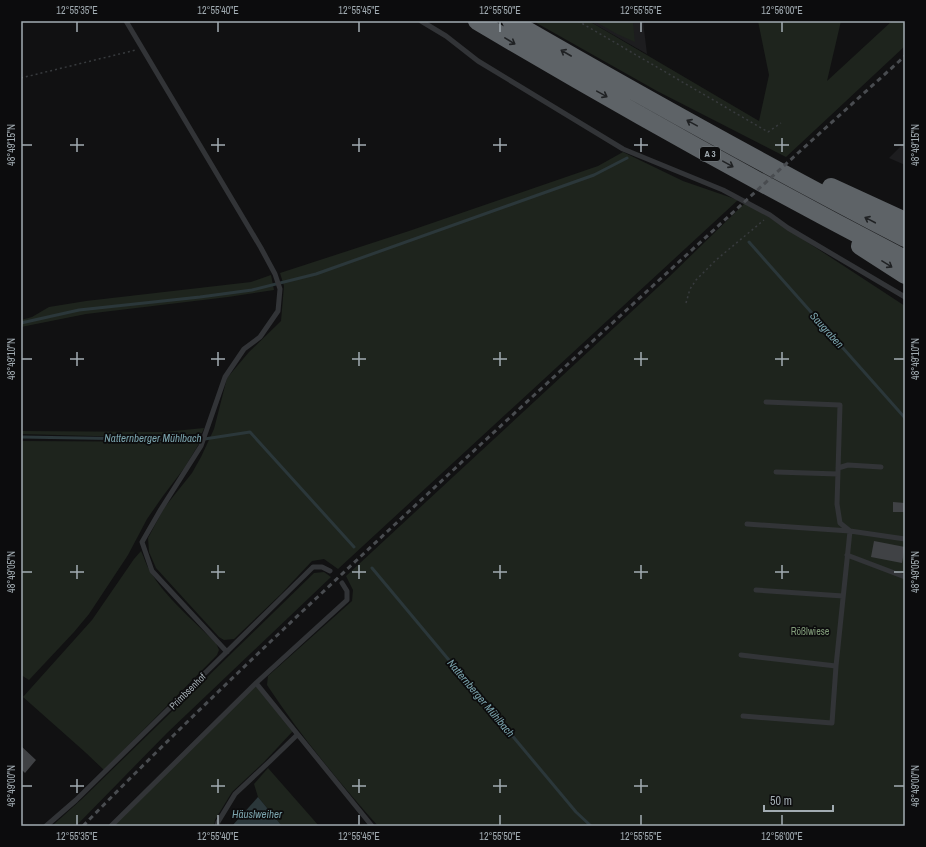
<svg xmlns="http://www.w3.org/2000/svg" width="926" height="847" viewBox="0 0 926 847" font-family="'Archivo Narrow',sans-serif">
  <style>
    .built { fill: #1d1d1f }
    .green { fill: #1e241d }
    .water { fill: #2b373a }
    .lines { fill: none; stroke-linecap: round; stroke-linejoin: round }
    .stream { stroke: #2b373a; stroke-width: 3 }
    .building { fill: #404245 }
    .path { stroke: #383b3e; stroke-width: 1.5; stroke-dasharray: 2 3; stroke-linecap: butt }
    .lane { stroke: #323437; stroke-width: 5 }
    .highway { stroke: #5e6367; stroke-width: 18 }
    .rail { stroke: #494c50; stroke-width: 3; stroke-dasharray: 5 4; stroke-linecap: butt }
    .oneway { stroke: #202224 }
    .ticks { fill: none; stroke: #a2acb2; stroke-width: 1.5 }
    .labels { text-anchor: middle; stroke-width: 3.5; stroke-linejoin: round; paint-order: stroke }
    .shield { fill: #0c0c0d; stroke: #757c80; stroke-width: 1 }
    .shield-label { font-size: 9px; font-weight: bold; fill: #a2acb2 }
    .park-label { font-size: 10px; fill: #829c7a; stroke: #0c0c0d }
    .street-label { font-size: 10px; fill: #a2acb2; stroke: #0c0c0d }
    .water-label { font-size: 11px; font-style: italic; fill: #7aa3ac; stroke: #0c0c0d }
    .neatline { fill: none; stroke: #a2acb2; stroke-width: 1.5 }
    .ticks-label { font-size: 10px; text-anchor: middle; fill: #a2acb2 }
  </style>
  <rect width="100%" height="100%" fill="#111112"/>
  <path class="built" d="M589 21H643L647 54Z
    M905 142V165L889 158Z"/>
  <path class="green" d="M533 21H589L759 121 769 75 758 21H841L827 81 892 21H905V46L786 157 657 91Z
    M594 21H623L633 23 635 42 617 34Z
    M623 152 683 181 738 200 338 569 324 559 312 561 281 594 234 639 224 640 219 637 156 568 149 552 148 538 164 508 192 473 201 457 214 429 227 378 249 352 281 321 284 286 280 273 409 231 598 166Z
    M746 202 905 306V826H378C338 781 300 735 267 685L268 676 352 601 353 590 346 576 670 276Z
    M271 275 274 290 228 297 86 314 21 327V320L32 317 49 307 86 301 251 282Z
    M204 428 202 433 166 438 21 434V431L164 432Z
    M21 441 200 442 185 467 163 496 147 519 128 555 89 614 74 632 29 680 21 675Z
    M141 551C144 557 146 565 150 571 165 597 194 621 216 643L219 650 217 655 104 770 85 752 23 697 92 620 134 559Z
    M324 572 331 577 167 733 76 826H52L82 799 314 573Z
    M256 683 293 731 264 762 232 792 215 820 214 826H111Z
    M268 768 319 826H282L258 797 254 784Z"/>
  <path class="water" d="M258 797 282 826H232Z"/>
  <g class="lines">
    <path class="stream" d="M749 242 905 418
      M21 323 79 310 200 297 252 290 316 274 594 175 627 158
      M21 437 198 440 250 432 354 547
      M372 568 576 812 591 826"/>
  </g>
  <path class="building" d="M893 502 905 503V512H893Z
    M874 541 905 547 902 563 871 557Z
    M21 746 36 760 25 773 21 769Z"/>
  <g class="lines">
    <path class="path" d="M578 21 768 132 781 123
      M21 78 136 50
      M686 303 690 289 696 280 716 260 764 220"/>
    <path class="lane" d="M126 21 261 248 275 274 280 289 278 311 260 337 244 349 225 377 201 446 161 509 142 542 152 571 227 652
      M421 21 446 36 478 61 623 149 723 190 770 215 788 228 905 297
      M766 402 840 405 837 504 840 523 850 531 905 539
      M838 468 848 465 881 467
      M776 472 838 474
      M847 555 905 577
      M342 583 347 591V600L256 683 372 826
      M756 590 843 596
      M741 655 836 666
      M743 716 832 723 836 666 850 531 747 524
      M46 826 76 800 313 567H322L330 571
      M111 826 256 683
      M217 826 218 822 235 794 268 763 297 735"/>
    <path class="highway" d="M477 21C617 104 760 184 905 259
      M511 21C641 96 772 169 905 238
      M831 187 905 221
      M860 246 905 275"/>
    <path class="rail" d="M83 826C211 695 345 571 479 446 621 315 762 185 905 56"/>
  </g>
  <defs><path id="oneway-shaft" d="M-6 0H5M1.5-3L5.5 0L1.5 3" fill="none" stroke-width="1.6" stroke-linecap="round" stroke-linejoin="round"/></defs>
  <g class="oneway">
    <use href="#oneway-shaft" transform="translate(510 41) rotate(31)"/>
    <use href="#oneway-shaft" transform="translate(566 53) rotate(-150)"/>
    <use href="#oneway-shaft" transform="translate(602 94) rotate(29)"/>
    <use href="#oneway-shaft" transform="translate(692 123) rotate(-151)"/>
    <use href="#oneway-shaft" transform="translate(728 164) rotate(29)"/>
    <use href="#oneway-shaft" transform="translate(870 220) rotate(-152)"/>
    <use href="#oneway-shaft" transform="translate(887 264) rotate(32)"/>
  </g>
  <path class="ticks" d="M77 22V32M218 22V32M359 22V32M500 22V32M641 22V32M782 22V32M77 138V152M218 138V152M359 138V152M500 138V152M641 138V152M782 138V152M22 145H32M70 145H84M211 145H225M352 145H366M493 145H507M634 145H648M775 145H789M894 145H904M77 352V366M218 352V366M359 352V366M500 352V366M641 352V366M782 352V366M22 359H32M70 359H84M211 359H225M352 359H366M493 359H507M634 359H648M775 359H789M894 359H904M77 565V579M218 565V579M359 565V579M500 565V579M641 565V579M782 565V579M22 572H32M70 572H84M211 572H225M352 572H366M493 572H507M634 572H648M775 572H789M894 572H904M77 779V793M218 779V793M359 779V793M500 779V793M641 779V793M22 786H32M70 786H84M211 786H225M352 786H366M493 786H507M634 786H648M894 786H904M77 815V825M218 815V825M359 815V825M500 815V825M641 815V825M782 815V825"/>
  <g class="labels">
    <rect class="shield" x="700" y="147" width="20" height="14" rx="3"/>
    <g class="shield-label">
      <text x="710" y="157">A 3</text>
    </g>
    <g class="park-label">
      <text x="810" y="635">Rößlwiese</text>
    </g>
    <g class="street-label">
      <text transform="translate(187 691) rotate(-45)" y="4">Primbsenhof</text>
    </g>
    <g class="water-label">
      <text transform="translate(827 330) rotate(48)" y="4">Saugraben</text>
      <text x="153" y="442">Natternberger Mühlbach</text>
      <text transform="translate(481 698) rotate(50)" y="4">Natternberger Mühlbach</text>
      <text x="257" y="818">Häuslweiher</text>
    </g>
  </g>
  <rect width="926" height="847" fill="none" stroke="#0c0c0d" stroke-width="44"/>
  <path d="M764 805v6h69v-6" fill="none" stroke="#a2acb2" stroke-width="2"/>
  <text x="770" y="805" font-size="12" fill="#a2acb2" stroke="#0c0c0d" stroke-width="3" paint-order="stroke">50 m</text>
  <rect x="22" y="22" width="882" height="803" class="neatline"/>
  <g class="ticks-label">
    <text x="77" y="14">12°55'35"E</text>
    <text x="218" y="14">12°55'40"E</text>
    <text x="359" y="14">12°55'45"E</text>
    <text x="500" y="14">12°55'50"E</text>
    <text x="641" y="14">12°55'55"E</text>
    <text x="782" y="14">12°56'00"E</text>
    <text transform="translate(11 145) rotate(-90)" y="4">48°49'15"N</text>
    <text transform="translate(915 145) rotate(-90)" y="4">48°49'15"N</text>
    <text transform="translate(11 359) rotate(-90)" y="4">48°49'10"N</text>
    <text transform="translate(915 359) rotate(-90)" y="4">48°49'10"N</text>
    <text transform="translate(11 572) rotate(-90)" y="4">48°49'05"N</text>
    <text transform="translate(915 572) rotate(-90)" y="4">48°49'05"N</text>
    <text transform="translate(11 786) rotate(-90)" y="4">48°49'00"N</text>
    <text transform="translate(915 786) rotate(-90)" y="4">48°49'00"N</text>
    <text x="77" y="840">12°55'35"E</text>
    <text x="218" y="840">12°55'40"E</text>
    <text x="359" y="840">12°55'45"E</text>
    <text x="500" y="840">12°55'50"E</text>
    <text x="641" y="840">12°55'55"E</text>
    <text x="782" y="840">12°56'00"E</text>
  </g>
</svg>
